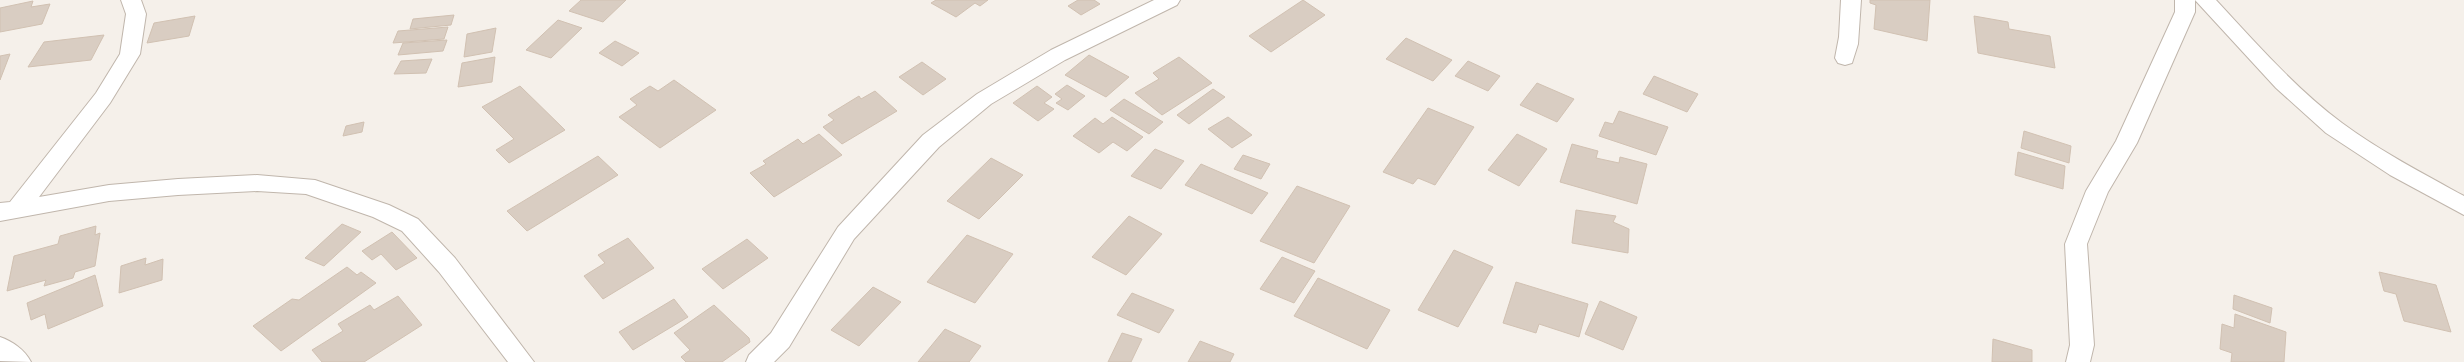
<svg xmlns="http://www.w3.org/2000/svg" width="2464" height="362" viewBox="0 0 2464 362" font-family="'IBM Plex Sans',sans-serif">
  <rect width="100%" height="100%" fill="#f5f0ea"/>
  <path fill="#d9cdc2" stroke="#d1c1b2" d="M581 0H626L603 22 569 11Z
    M936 0H988L980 6 975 3 956 17 931 3Z
    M1078 0H1094L1100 4 1081 15 1068 6Z
    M1303 0 1325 15 1271 52 1249 36Z
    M1870 0H1930L1927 41 1874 29 1876 5 1870 3Z
    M33 1 31 7 50 4 42 24 0 32V8Z
    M454 15 451 25 410 29 413 19Z
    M195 16 189 36 147 43 154 23Z
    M1974 16 2008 22 2009 29 2050 36 2055 68 1978 53Z
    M558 20 582 28 551 58 526 50Z
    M448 27 444 39 393 43 398 31Z
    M496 28 492 52 464 57 467 34Z
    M104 35 91 60 28 67 44 42Z
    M1406 38 1452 60 1433 81 1386 59Z
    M447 40 443 51 398 55 403 43Z
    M615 41 639 53 622 66 599 53Z
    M10 54 0 80V56Z
    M1089 55 1129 77 1106 97 1065 75Z
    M495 57 492 82 458 87 462 63Z
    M1179 57 1212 83 1162 115 1135 93 1159 79 1153 73Z
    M432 59 426 73 394 74 401 61Z
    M1468 61 1500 76 1488 91 1455 76Z
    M922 62 946 79 923 95 899 77Z
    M1654 76 1698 94 1687 112 1643 94Z
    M674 80 716 110 660 148 619 117 637 105 630 99 650 86 658 91Z
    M1537 83 1574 99 1557 122 1520 105Z
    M1067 85 1085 96 1068 110 1056 103 1062 99 1055 94Z
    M520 86 565 130 509 163 496 150 514 139 482 107Z
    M1037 86 1052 97 1044 103 1054 109 1038 121 1013 103Z
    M1213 89 1225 97 1189 124 1177 115Z
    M875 91 897 111 842 144 823 127 834 120 828 115 859 96 861 99Z
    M1124 99 1163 122 1149 134 1110 110Z
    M1428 108 1474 127 1435 185 1418 178 1413 184 1383 172Z
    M1619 111 1668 127 1656 155 1599 136 1605 122 1613 124Z
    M1112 117 1143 137 1127 151 1113 142 1099 153 1073 136 1095 118 1103 124Z
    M1228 117 1252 135 1232 148 1208 129Z
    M364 122 362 132 343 136 346 126Z
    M2024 131 2071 146 2069 163 2021 148Z
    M819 134 842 155 774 197 750 173 766 164 763 161 798 139 803 144Z
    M1517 134 1547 149 1519 186 1488 170Z
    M1572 144 1598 151 1596 158 1619 163 1620 157 1647 164 1637 204 1560 182Z
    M1155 149 1184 161 1161 189 1131 176Z
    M2018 152 2065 166 2063 189 2015 175Z
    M1243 155 1270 164 1261 179 1234 169Z
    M598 156 618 175 527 231 507 211Z
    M991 158 1023 175 979 219 947 201Z
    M1201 164 1268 193 1252 214 1185 185Z
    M1297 186 1350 206 1314 263 1260 241Z
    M1576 210 1616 216 1613 222 1629 229 1628 253 1572 243Z
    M1129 216 1162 234 1126 275 1092 257Z
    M342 224 361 232 324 266 305 258Z
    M96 226 95 235 100 233 95 266 75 272 73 278 44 286 46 280 7 291 14 256 58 244 60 236Z
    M392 232 417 258 396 270 381 254 372 260 362 251Z
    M967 235 1013 254 975 303 927 282Z
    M628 238 654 268 603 299 584 276 605 263 598 255Z
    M747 239 768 258 723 289 702 269Z
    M1454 250 1493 267 1458 327 1418 310Z
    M1282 257 1315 271 1294 303 1260 289Z
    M146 258 145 265 163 259 162 280 119 293 121 266Z
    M347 267 357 275 361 272 376 283 281 351 253 326 292 299 299 300Z
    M2379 272 2436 285 2451 332 2404 321 2396 294 2384 291Z
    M95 275 103 306 48 329 45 314 31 320 27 303Z
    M1318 278 1390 310 1367 349 1294 316Z
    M1516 282 1588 304 1579 337 1539 324 1536 333 1503 323Z
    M873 287 901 302 859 346 831 330Z
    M1132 293 1174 310 1159 333 1117 315Z
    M2234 295 2272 308 2270 323 2233 309Z
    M398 296 422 325 364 362H322L312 350 343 331 338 324 370 305 374 310Z
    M674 299 688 317 633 350 619 332Z
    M1600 301 1637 317 1623 350 1585 334Z
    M714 305 749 338 750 342 722 362H686L681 357 690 350 674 333Z
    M2235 314 2286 332 2284 362H2231L2232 353 2220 349 2222 324 2234 328Z
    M945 329 981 346 969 362H918Z
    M1122 333 1142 339 1131 362H1108Z
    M1993 339 2032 350V362H1992Z
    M1200 341 1234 354 1230 362H1188Z"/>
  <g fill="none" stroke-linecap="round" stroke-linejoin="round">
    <g stroke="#c0b6ac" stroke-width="2">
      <path id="minor" d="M121 0H141L146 14 140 54 110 103 39 197 109 185 178 179 257 175 315 180 389 205 418 219 455 258 534 362H508L439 272 402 231 373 217 306 194 257 191 178 195 109 201 0 221V203L10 202 96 93 120 54 126 14Z
        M1154 0H1180L1177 5 1065 60 991 104 939 147 854 239 789 347 774 362H746L749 355 771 333 838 227 923 135 977 94 1051 50Z
        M1841 0H1861L1858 44 1852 63 1845 65 1838 63 1835 58 1839 37Z
        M2175 0H2195V12L2137 143 2108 192 2087 244 2094 345 2090 362H2066L2070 345 2065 244 2086 191 2116 141 2175 12Z
        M2195 0H2216C2256 43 2295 88 2342 123 2380 151 2422 173 2464 196V215L2390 175 2326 133 2276 88Z
        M0 337C12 341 25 350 31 362L0 361Z"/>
    </g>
    <use href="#minor" fill="#fff" fill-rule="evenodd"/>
  </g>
</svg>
